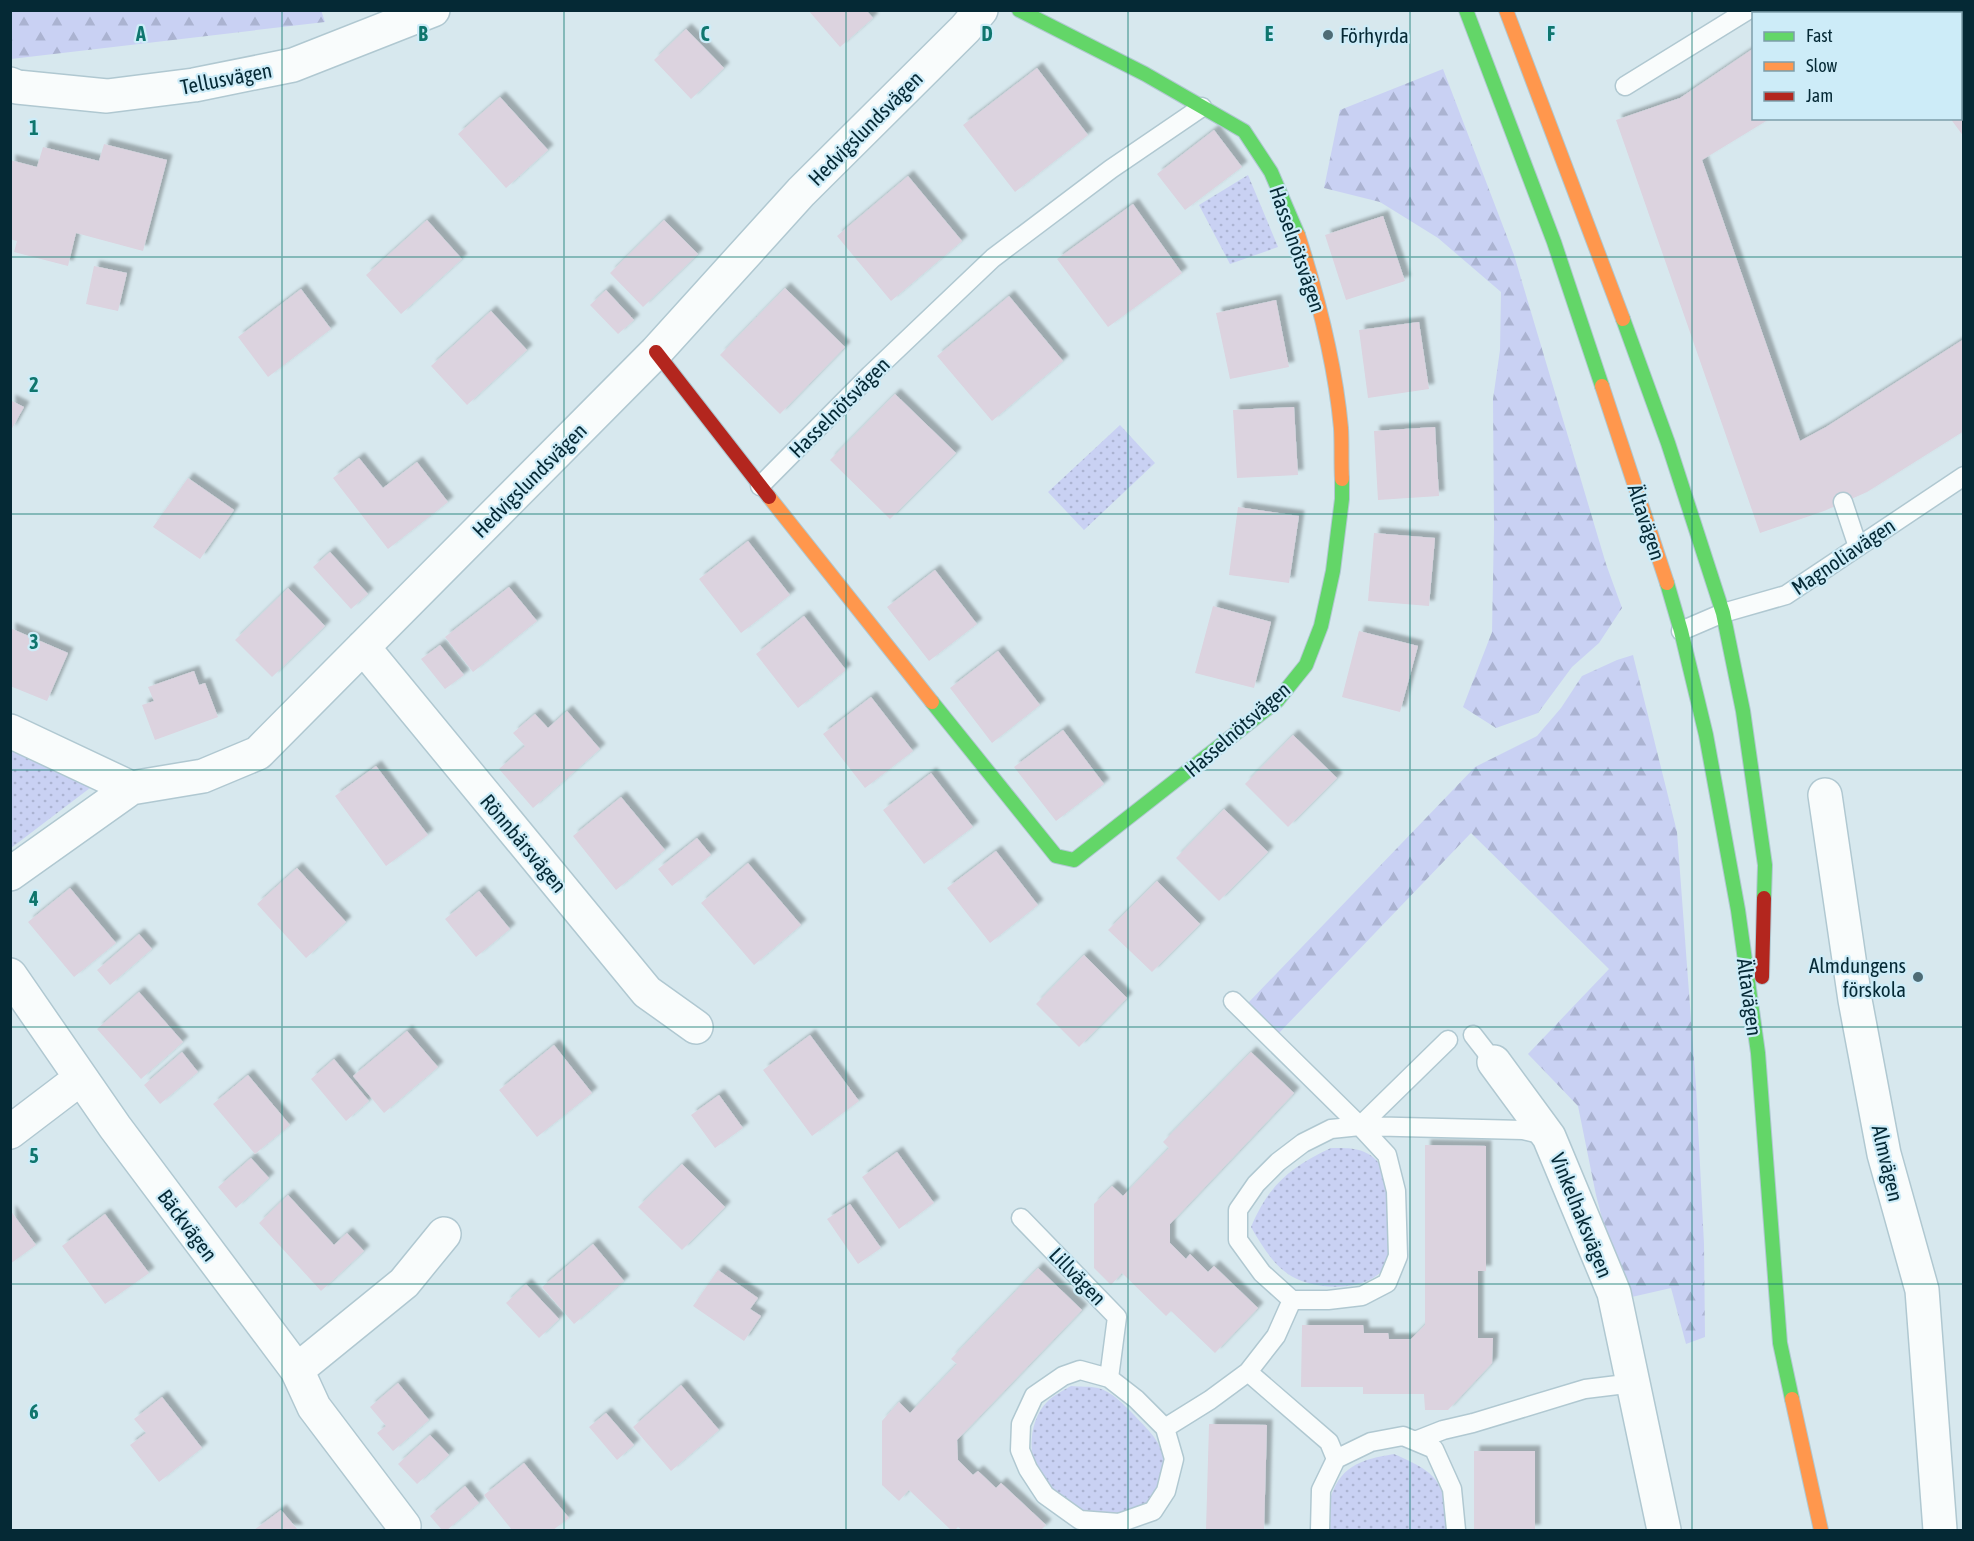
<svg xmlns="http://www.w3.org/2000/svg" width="1974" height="1541" viewBox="0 0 1974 1541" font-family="'Asap Condensed',sans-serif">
  <defs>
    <pattern id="forest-firs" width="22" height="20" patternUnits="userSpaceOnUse" patternTransform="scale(1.5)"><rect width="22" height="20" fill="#c9d1f3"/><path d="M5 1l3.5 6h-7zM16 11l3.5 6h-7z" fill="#abb3d1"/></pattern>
    <pattern id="park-dots" width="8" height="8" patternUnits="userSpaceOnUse" patternTransform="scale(1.5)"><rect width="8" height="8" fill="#c9d1f3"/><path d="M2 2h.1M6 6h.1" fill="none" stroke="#abb3d1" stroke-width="1.8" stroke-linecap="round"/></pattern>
    <filter id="shadow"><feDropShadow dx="5.5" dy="-5.5" stdDeviation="1.5" flood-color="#0004"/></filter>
  </defs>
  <rect width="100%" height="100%" fill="#d7e8ee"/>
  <path fill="url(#forest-firs)" d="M321 10 325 22 11 59V11Z
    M1443 69 1514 255 1606 564 1622 608 1599 643 1572 667 1538 713 1496 728 1463 707 1492 632 1494 527 1493 399 1500 350 1501 292 1438 238 1380 202 1324 188 1340 110Z
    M1633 655 1677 832 1696 1086 1704 1244 1705 1337 1686 1344 1671 1288 1623 1299 1596 1195 1578 1106 1528 1054 1609 969 1471 833 1278 1034 1248 1003 1475 767 1537 736 1561 708 1582 676 1617 660Z"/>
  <path fill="url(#park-dots)" d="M1248 175 1278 247 1230 264 1199 205Z
    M1120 425 1155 463 1084 530 1048 492Z
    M11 747 90 788 11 848Z
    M1331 1148C1348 1148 1365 1147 1378 1162 1390 1176 1395 1256 1383 1270 1363 1293 1310 1290 1288 1274 1271 1262 1261 1244 1251 1227 1269 1185 1290 1167 1331 1148Z
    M1071 1386C1079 1387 1090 1386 1098 1388 1114 1393 1122 1403 1134 1415 1157 1439 1170 1450 1161 1486 1153 1514 1123 1514 1100 1513 1090 1512 1077 1511 1069 1506 1062 1501 1039 1481 1037 1474 1028 1452 1029 1419 1048 1401 1054 1395 1063 1391 1071 1386Z
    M1394 1454C1440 1474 1443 1481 1450 1530H1326C1324 1521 1327 1513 1329 1503 1339 1466 1359 1460 1394 1454Z"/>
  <path fill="#dcd3df" filter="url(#shadow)" d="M808 10H866L873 18 840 47Z
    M1811 10H1952L1954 14H1806Z
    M1960 23 1964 27V137L1950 118H1960Z
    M686 29 724 68 691 99 654 60Z
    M1754 48V118H1771L1702 160 1800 441 1826 427 1964 339V431L1867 492 1824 511 1760 533 1616 120 1680 98Z
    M1037 68 1088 135 1015 192 963 125Z
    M500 97 548 150 506 188 458 134Z
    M1214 130 1242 167 1185 210 1157 174Z
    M104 144 167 160 143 251 76 233 68 266 14 252 17 241 10 239V160L37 167 43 147 99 161Z
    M908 176 962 241 891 301 837 236Z
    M1133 204 1182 273 1108 327 1057 259Z
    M1383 216 1405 281 1346 300 1325 235Z
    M427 220 462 259 401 314 366 275Z
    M664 220 698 254 643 307 610 273Z
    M94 266 127 273 118 311 86 304Z
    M785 288 845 347 780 414 720 355Z
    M301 289 331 329 268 377 238 337Z
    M606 290 634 320 618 334 590 305Z
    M1009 296 1063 361 992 421 937 356Z
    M1276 300 1289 367 1230 379 1216 313Z
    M491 311 527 350 467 405 431 366Z
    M1419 322 1429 389 1368 398 1359 330Z
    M895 394 956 453 890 519 830 460Z
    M10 400 24 407 10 432Z
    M1294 407 1298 475 1237 478 1233 410Z
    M1435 427 1439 496 1378 500 1374 431Z
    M359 458 383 488 417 462 448 502 388 549 333 478Z
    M188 478 234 510 200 559 153 527Z
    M1238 507 1299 516 1289 583 1229 575Z
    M1374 533 1435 538 1429 606 1368 601Z
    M748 541 790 595 741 633 699 579Z
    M330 552 368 594 351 609 313 567Z
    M935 570 977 624 929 661 887 607Z
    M509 587 537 621 473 672 445 637Z
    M288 588 325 626 272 677 235 640Z
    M1213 606 1271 622 1254 688 1195 673Z
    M804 616 846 670 798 708 756 654Z
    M10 628 68 653 47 701 10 686Z
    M1359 631 1418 646 1400 712 1342 697Z
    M440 645 464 675 445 689 421 659Z
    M998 651 1040 705 992 743 950 688Z
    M194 671 199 685 205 683 218 717 155 740 142 705 154 701 148 687Z
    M871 697 913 751 865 788 823 734Z
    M567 711 600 749 533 808 499 769 525 746 513 733 535 714 548 728Z
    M1063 730 1104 784 1056 821 1014 767Z
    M1293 735 1337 778 1288 827 1245 784Z
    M376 766 428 835 386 866 335 796Z
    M931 773 973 827 924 864 883 810Z
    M621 797 665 850 616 890 573 836Z
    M1224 809 1268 852 1219 901 1176 858Z
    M697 838 711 855 672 886 658 869Z
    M996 851 1038 905 990 943 947 888Z
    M748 863 801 925 754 965 701 903Z
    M297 868 346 922 306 958 257 904Z
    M1157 881 1200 924 1152 972 1108 930Z
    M70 888 116 943 74 977 28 922Z
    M479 891 510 929 476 957 445 919Z
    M139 934 152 949 110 985 97 970Z
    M1084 955 1127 998 1079 1047 1036 1004Z
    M139 992 183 1042 141 1079 97 1029Z
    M407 1031 438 1067 384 1113 353 1076Z
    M810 1035 859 1101 812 1136 763 1070Z
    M554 1045 592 1093 537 1137 499 1090Z
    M182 1052 198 1072 160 1104 144 1085Z
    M1251 1052 1294 1093 1170 1224V1243L1186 1259 1190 1254 1208 1272 1214 1266 1258 1308 1215 1353 1171 1311 1166 1316 1122 1273 1111 1285 1094 1268V1204L1112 1186 1123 1196 1169 1148 1163 1142Z
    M334 1059 369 1101 346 1121 311 1079Z
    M248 1075 290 1125 255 1154 213 1104Z
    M719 1095 743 1128 715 1148 691 1115Z
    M1425 1145 1486 1146V1271H1478V1338H1493L1492 1363 1448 1410H1425L1424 1394H1363V1387H1301L1302 1325H1363L1364 1333H1388L1389 1339H1411L1425 1325Z
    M897 1152 934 1203 899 1229 862 1177Z
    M251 1158 269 1178 236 1208 218 1187Z
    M682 1164 725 1207 682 1250 638 1207Z
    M288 1195 334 1245 347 1233 364 1251 321 1291 259 1223Z
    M850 1204 881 1248 858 1264 827 1219Z
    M10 1210 36 1245 10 1264Z
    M105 1214 149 1273 105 1304 62 1246Z
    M593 1244 624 1281 574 1324 542 1287Z
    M1038 1268 1082 1310 957 1440 958 1460 973 1475 978 1471 996 1488 1001 1483 1046 1525 1041 1530H962L958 1527 955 1530H951L909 1490 899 1501 882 1485V1421L899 1402 910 1413 957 1364 951 1359Z
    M718 1270 758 1298 750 1309 761 1316 744 1341 693 1306Z
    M526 1284 559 1319 539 1338 506 1303Z
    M398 1383 429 1420 393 1451 377 1433 386 1426 370 1407Z
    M681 1385 719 1430 671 1471 633 1427Z
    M162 1397 202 1448 159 1482 130 1445 146 1433 134 1419Z
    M606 1413 634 1445 617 1460 589 1427Z
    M1209 1424 1267 1425 1264 1530H1206Z
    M430 1435 449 1455 417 1484 398 1464Z
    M1474 1451H1535V1530H1474Z
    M524 1463 569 1518 553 1530H512L484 1495Z
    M465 1486 479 1503 447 1530H442L430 1516Z
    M281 1510 298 1530H254Z"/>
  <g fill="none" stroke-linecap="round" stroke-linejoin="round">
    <g stroke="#b0c8d1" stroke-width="21">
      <path id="lane" d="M1625 86 1748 10
        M760 486 870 375 993 258 1111 169 1202 107
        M1843 502 1858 547
        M1681 631 1723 613 1786 595 1964 476
        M1233 1001 1360 1126 1448 1040
        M1473 1035 1494 1062
        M1360 1126 1387 1155 1396 1191 1398 1256 1387 1283 1362 1296 1328 1300H1292L1262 1273 1238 1240V1210L1256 1184 1278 1162 1303 1143 1331 1129 1360 1126 1523 1130 1548 1136
        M1021 1218 1117 1317 1109 1378
        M1080 1370 1109 1378 1136 1399 1165 1428 1174 1459 1166 1491 1153 1511 1119 1523 1080 1520 1045 1495 1028 1469 1020 1450 1021 1424 1034 1396 1063 1376Z
        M1248 1372 1329 1442 1336 1459
        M1165 1428 1210 1400 1248 1372 1276 1336 1292 1300
        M1415 1441 1443 1430 1473 1423 1585 1389 1634 1383
        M1320 1530 1321 1490 1336 1459 1371 1442 1403 1436 1434 1449 1452 1489 1456 1530"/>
    </g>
    <g stroke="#b0c8d1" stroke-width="36">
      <path id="street" d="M10 84 17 87 107 96 194 85 293 65 433 10
        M363 647 647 992 696 1027
        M10 731 131 788 203 776 258 753 656 352 801 192 965 29 981 10
        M1825 795 1855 1000 1884 1154 1922 1290 1940 1530
        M10 874 131 788
        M10 975 115 1127 297 1370 314 1407 404 1526
        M1494 1062 1549 1137 1614 1293 1664 1530
        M10 1132 81 1078
        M297 1370 404 1283 444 1234"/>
    </g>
    <g stroke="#b0c8d1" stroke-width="16">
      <path id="fast" d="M1019 10 1145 74 1244 131 1271 172 1298 235
        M1466 10 1554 242 1602 386
        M1623 319 1668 443 1723 613 1743 711 1765 865 1764 898
        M1667 583 1681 631 1706 735 1738 910 1758 1053 1780 1343 1792 1399
        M932 702 1056 856 1074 860 1277 701 1306 665 1321 626 1333 571 1342 499V479"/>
    </g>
    <g stroke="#b0c8d1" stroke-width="16">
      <path id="slow" d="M1506 10 1623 319
        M1298 235C1318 297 1335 362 1341 428 1342 445 1341 462 1342 479
        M1602 386 1667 583
        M769 497 932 702
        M1792 1399 1821 1530"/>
    </g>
    <g stroke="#b0c8d1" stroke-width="16">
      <path id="jam" d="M656 352 769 497
        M1762 977 1764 898"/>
    </g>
    <use href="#lane" stroke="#f9fcfc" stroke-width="18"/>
    <use href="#street" stroke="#f9fcfc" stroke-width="33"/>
    <use href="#fast" stroke="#63d668" stroke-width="14"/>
    <use href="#slow" stroke="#ff974d" stroke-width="14"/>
    <use href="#jam" stroke="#b3261e" stroke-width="14"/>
  </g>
  <path fill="none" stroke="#0f766e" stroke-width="1.5" stroke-opacity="0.55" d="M282 10V1530M564 10V1530M846 10V1530M1128 10V1530M1410 10V1530M1692 10V1530M10 257H1964M10 514H1964M10 770H1964M10 1027H1964M10 1284H1964"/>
  <g fill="#4e6c76" stroke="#cdecf8" stroke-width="2">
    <circle cx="1328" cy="35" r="6"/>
    <circle cx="1918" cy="977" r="6"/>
  </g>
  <g text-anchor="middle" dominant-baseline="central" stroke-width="4.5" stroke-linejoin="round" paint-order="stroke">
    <g font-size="21" fill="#052935" stroke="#cdecf8" text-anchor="start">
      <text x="1340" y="35">Förhyrda</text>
      <text x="1906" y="965" text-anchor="end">Almdungens<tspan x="1906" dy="24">förskola</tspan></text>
    </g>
    <g font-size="21" fill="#052935" stroke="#cdecf8">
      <text transform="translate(226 78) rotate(-11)">Tellusvägen</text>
      <text transform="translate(865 128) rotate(-45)">Hedvigslundsvägen</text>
      <text transform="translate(1298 249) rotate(71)">Hasselnötsvägen</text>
      <text transform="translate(839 407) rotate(-45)">Hasselnötsvägen</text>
      <text transform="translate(529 480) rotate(-45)">Hedvigslundsvägen</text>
      <text transform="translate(1647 522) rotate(72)">Ältavägen</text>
      <text transform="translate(1843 556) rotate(-34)">Magnoliavägen</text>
      <text transform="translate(1237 729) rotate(-41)">Hasselnötsvägen</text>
      <text transform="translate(524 843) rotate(50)">Rönnbärsvägen</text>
      <text transform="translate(1750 997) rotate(82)">Ältavägen</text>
      <text transform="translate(1888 1163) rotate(77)">Almvägen</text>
      <text transform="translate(1582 1215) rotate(68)">Vinkelhaksvägen</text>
      <text transform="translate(188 1225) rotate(53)">Bäckvägen</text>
      <text transform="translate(1078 1276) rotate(46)">Lillvägen</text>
    </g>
  </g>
  <g font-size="20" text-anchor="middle" font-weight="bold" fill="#0f766e" stroke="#cdecf8" stroke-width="4.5" stroke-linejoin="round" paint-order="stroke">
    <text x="141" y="41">A</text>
    <text x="423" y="41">B</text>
    <text x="705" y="41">C</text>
    <text x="987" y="41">D</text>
    <text x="1269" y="41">E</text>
    <text x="1551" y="41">F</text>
    <text x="34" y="135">1</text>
    <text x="34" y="392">2</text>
    <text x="34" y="649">3</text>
    <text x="34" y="906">4</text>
    <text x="34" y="1163">5</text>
    <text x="34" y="1419">6</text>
  </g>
  <rect width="1974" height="1541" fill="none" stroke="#052935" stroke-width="24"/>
  <rect x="1752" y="12" width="210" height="108" fill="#cdecf8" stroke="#7d9eaa" stroke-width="1.5"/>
  <rect x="1764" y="32" width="30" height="9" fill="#63d668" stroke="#7d9eaa" stroke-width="1.5"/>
  <text x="1806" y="42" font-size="18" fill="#052935">Fast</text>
  <rect x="1764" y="62" width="30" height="9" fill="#ff974d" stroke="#7d9eaa" stroke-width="1.5"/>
  <text x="1806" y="72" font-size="18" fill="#052935">Slow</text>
  <rect x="1764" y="92" width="30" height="9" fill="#b3261e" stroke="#7d9eaa" stroke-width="1.5"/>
  <text x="1806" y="102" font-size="18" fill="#052935">Jam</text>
</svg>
